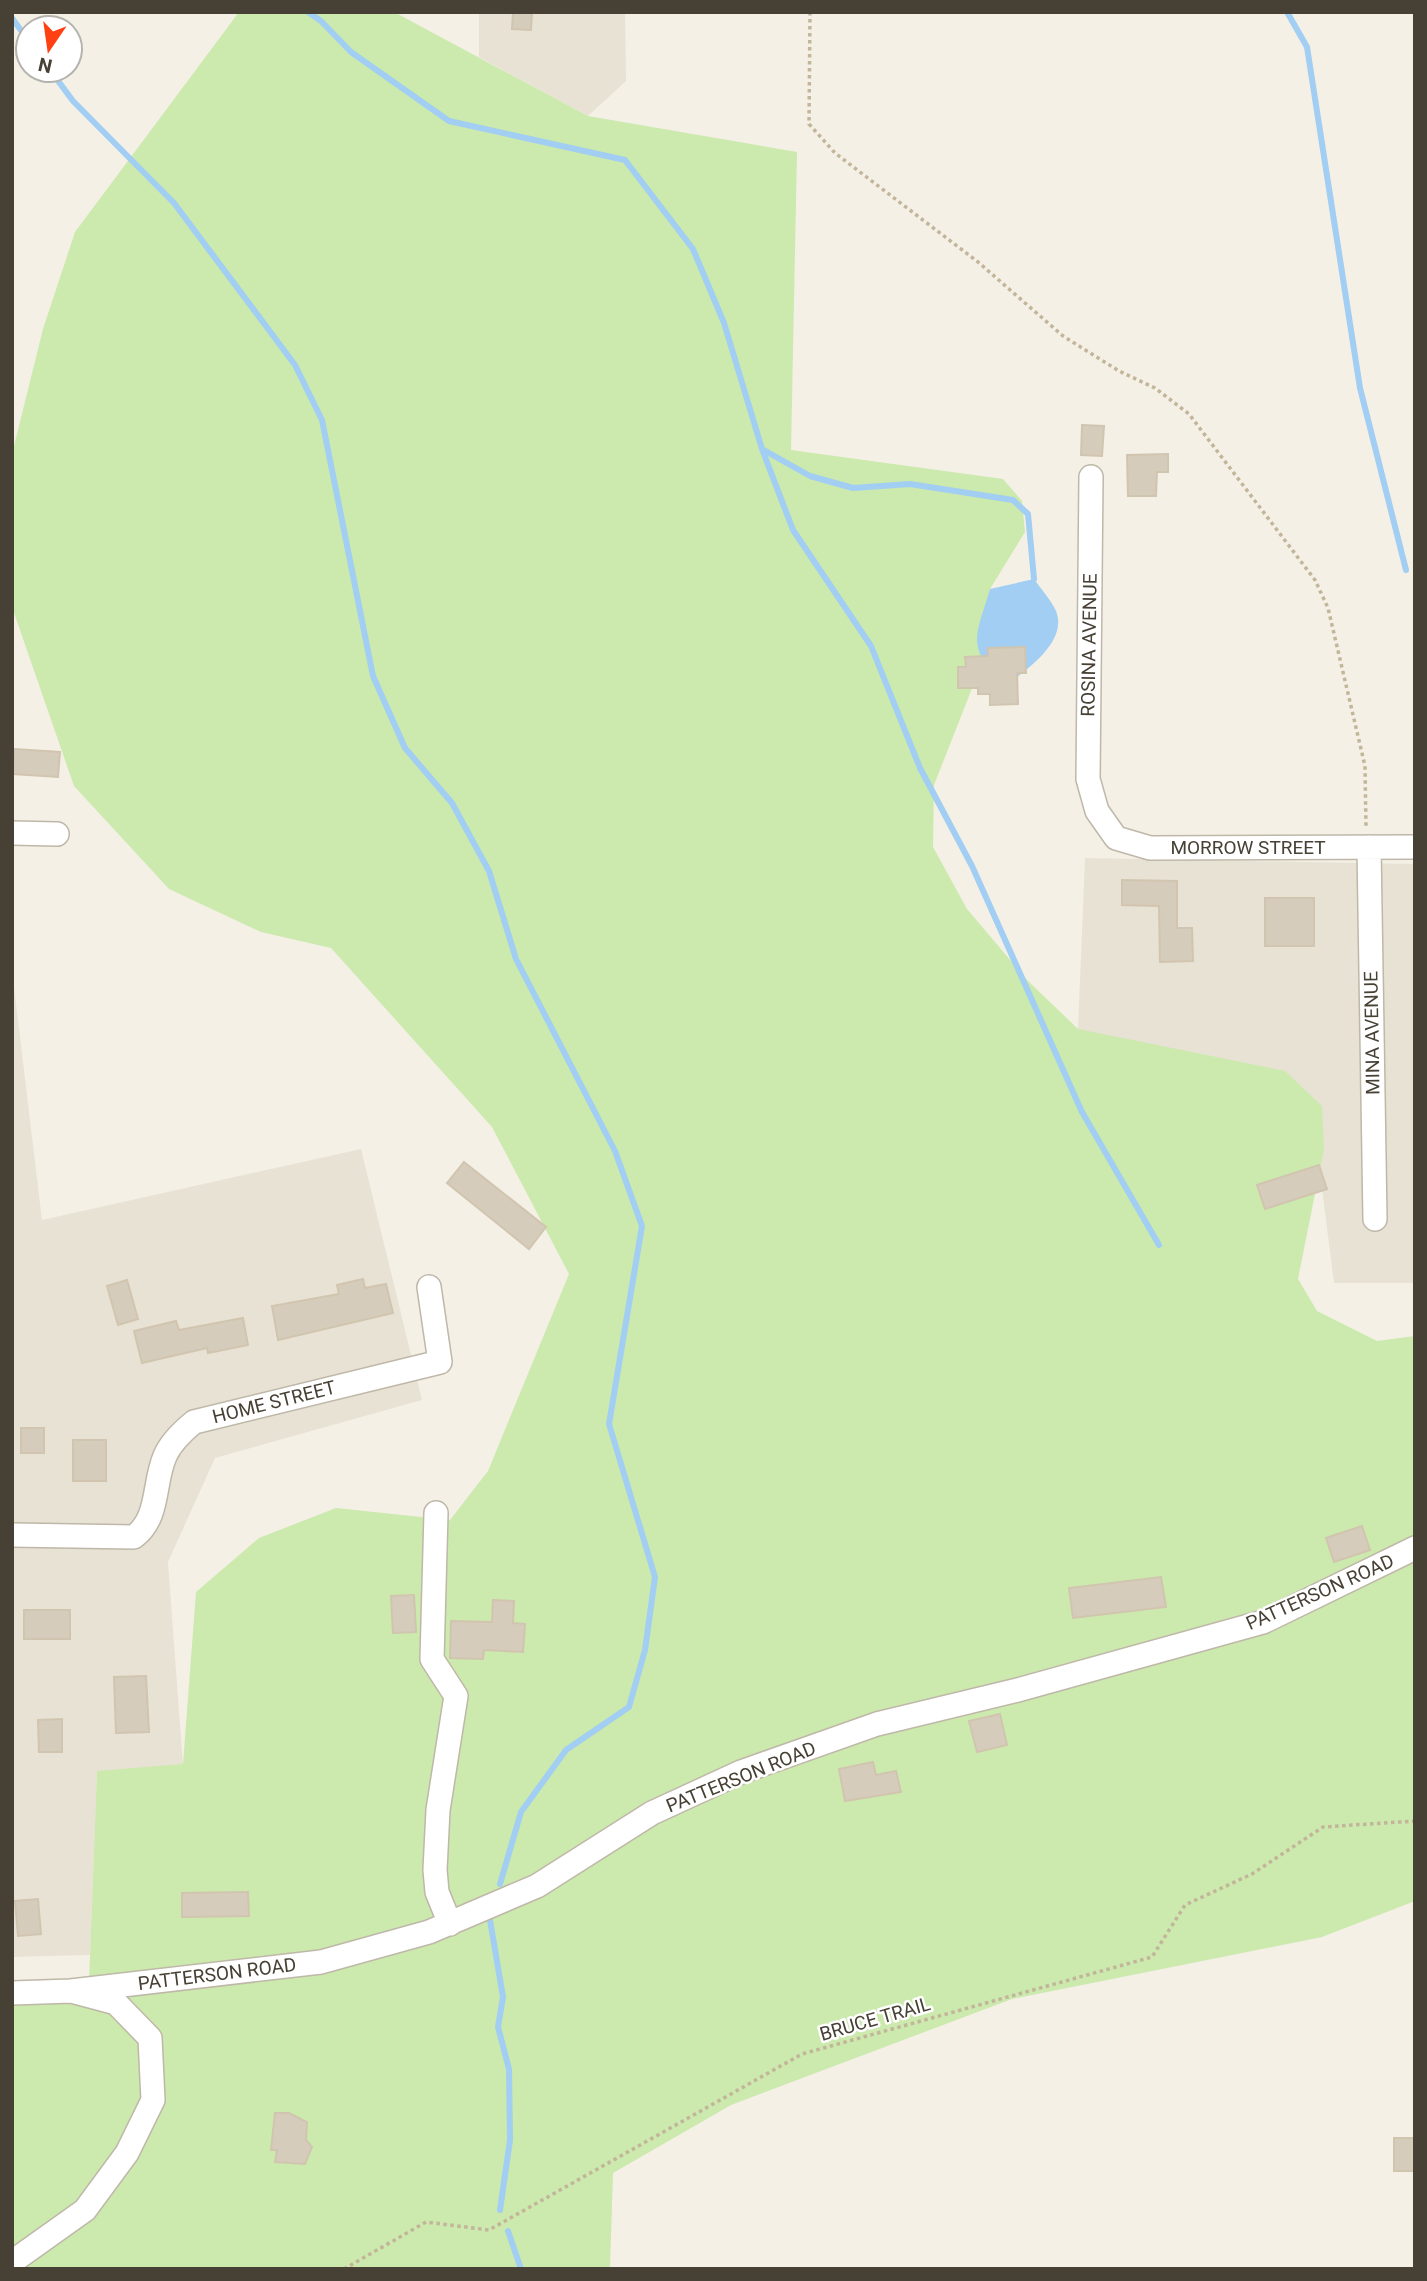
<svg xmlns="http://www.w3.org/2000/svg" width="1427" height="2281" viewBox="0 0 1427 2281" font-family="Roboto,sans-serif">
  <rect width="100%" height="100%" fill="#f4f0e6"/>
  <path fill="#e8e2d4" d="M479 12H625L626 81 588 116 479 57Z
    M1085 858 1415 864V1283H1334L1319 1165 1078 1029Z
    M12 970 42 1220 361 1149 422 1400 215 1458 168 1562 183 1765 97 1772 90 1955 12 1957Z"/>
  <path fill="#cce9ae" d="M239 12H394L588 116 797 152 791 450 1003 479 1022 501 1025 532 990 589 982 663 934 785 933 847 967 909 1028 981 1078 1029 1285 1071 1322 1106 1324 1149 1298 1279 1317 1311 1377 1341 1415 1336V1901L1322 1937 1012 1999 731 2105 613 2173 610 2269H12V1992L89 1982 97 1771 183 1764 196 1592 259 1538 336 1508 450 1520 488 1471 569 1274 492 1127 331 948 261 932 169 889 74 786 12 607V454L43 329 75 232Z"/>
  <path fill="#a1cef2" d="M1034 579C1041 589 1051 600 1056 611 1068 642 1027 669 1007 685 965 648 975 639 990 589Z"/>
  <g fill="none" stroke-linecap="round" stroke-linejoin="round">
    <path stroke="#a1cef2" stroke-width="6" d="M308 12 321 21 351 52 449 121 625 160 693 249 724 323 762 449 793 530 871 646 920 768 972 866 1082 1112 1159 1245
      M1287 12 1307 47 1360 388 1406 570
      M12 18 28 40
      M50 70 73 101 174 203 295 365 322 420 373 676 405 748 452 803 489 871 516 959 615 1151 642 1226 609 1424 655 1577 645 1650 629 1707 566 1750 521 1812 500 1884
      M762 449 810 476 853 488 910 484 1013 500 1028 514 1034 579
      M490 1920 503 1997 498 2027 509 2069 510 2140 500 2210
      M508 2231 521 2269"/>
  </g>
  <path fill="#d6ccbc" stroke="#d1c5af" stroke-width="2" d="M513 12H532L531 30 512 29Z
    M1082 425 1104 426 1102 456 1081 455Z
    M1168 454V472H1157L1156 496H1128L1127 455Z
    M1025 647 1026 673H1017L1018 704 990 705V694H978V688H958V667H966L965 657 988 656V648Z
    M14 749 60 752 58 777 13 774Z
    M1122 880 1177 881V928H1192L1193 961 1160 962 1159 906 1122 905Z
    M1265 898H1314V946H1265Z
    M464 1162 546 1227 529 1249 447 1183Z
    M1319 1165 1327 1189 1265 1209 1257 1185Z
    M363 1279 365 1288 386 1284 393 1313 278 1340 272 1306 339 1294 337 1285Z
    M127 1280 138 1319 118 1325 107 1286Z
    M243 1318 248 1345 208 1353 207 1348 142 1363 134 1331 176 1321 179 1330Z
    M21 1428H44V1453H21Z
    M73 1440H106V1481H73Z
    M1362 1526 1370 1550 1334 1562 1326 1538Z
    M1161 1577 1166 1607 1073 1618 1069 1588Z
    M414 1595 416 1632 393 1633 391 1596Z
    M493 1600 514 1601 513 1623 525 1624 523 1652 484 1650 483 1659 450 1658 451 1621 492 1622Z
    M24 1610H70V1639H24Z
    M146 1676 149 1732 116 1733 114 1677Z
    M1000 1714 1007 1745 977 1752 969 1721Z
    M62 1719V1752H39L38 1720Z
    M873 1762 876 1775 896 1771 901 1792 845 1801 839 1769Z
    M248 1892 249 1916 182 1917V1893Z
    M38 1899 41 1934 18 1936 15 1901Z
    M275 2113H289L307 2122 306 2140 312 2147 305 2164 275 2162 277 2150H271Z
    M1394 2138H1415V2171H1394Z"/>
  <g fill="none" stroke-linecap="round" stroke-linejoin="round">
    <g stroke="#bfb8a9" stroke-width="26">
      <path id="minor" d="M1091 477 1088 779 1097 811 1116 838 1150 848 1415 847
        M12 833 57 834
        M1369 847 1375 1219
        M436 1513 432 1659 456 1696 438 1810 435 1870 437 1892 450 1924
        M12 1535 134 1537C160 1517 153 1483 165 1456 171 1442 183 1431 194 1422L440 1362 429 1287
        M71 1991 321 1962 429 1932 537 1886 652 1813 741 1772 877 1724 1018 1690 1263 1622 1415 1548
        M12 1993 71 1991 116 2003 150 2038 153 2100 127 2153 85 2210 12 2262"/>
    </g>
    <path stroke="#c2b59a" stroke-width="3.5" stroke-dasharray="3.5 3.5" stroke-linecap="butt" d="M810 12 809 124 835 153 978 262 1063 336 1119 371 1155 388 1189 414 1315 580 1328 608 1365 766 1366 827
      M344 2269 426 2222 489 2230 802 2054 1152 1957 1185 1905 1252 1874 1323 1827 1415 1821"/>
    <use href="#minor" stroke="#fff" stroke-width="23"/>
  </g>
  <g text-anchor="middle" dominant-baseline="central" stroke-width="5" stroke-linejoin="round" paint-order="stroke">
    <g font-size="19" fill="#474135" stroke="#fff">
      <text transform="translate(1089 645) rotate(-89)">ROSINA AVENUE</text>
      <text x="1248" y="847">MORROW STREET</text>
      <text transform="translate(1372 1033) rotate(-91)">MINA AVENUE</text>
      <text transform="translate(274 1402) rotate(-14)">HOME STREET</text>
      <text transform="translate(1320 1592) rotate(-24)">PATTERSON ROAD</text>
      <text transform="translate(741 1777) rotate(-22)">PATTERSON ROAD</text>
      <text transform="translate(217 1974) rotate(-7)">PATTERSON ROAD</text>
      <text transform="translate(875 2019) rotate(-16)">BRUCE TRAIL</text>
    </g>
  </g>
  <rect width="1427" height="2281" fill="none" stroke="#474135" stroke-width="28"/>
  <g transform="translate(49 49) rotate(193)"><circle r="33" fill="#ffffff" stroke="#b5b3ae" stroke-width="2"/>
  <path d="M0-5L12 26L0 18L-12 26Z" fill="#ff4012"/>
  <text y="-10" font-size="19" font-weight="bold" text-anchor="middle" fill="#474135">N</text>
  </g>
</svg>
